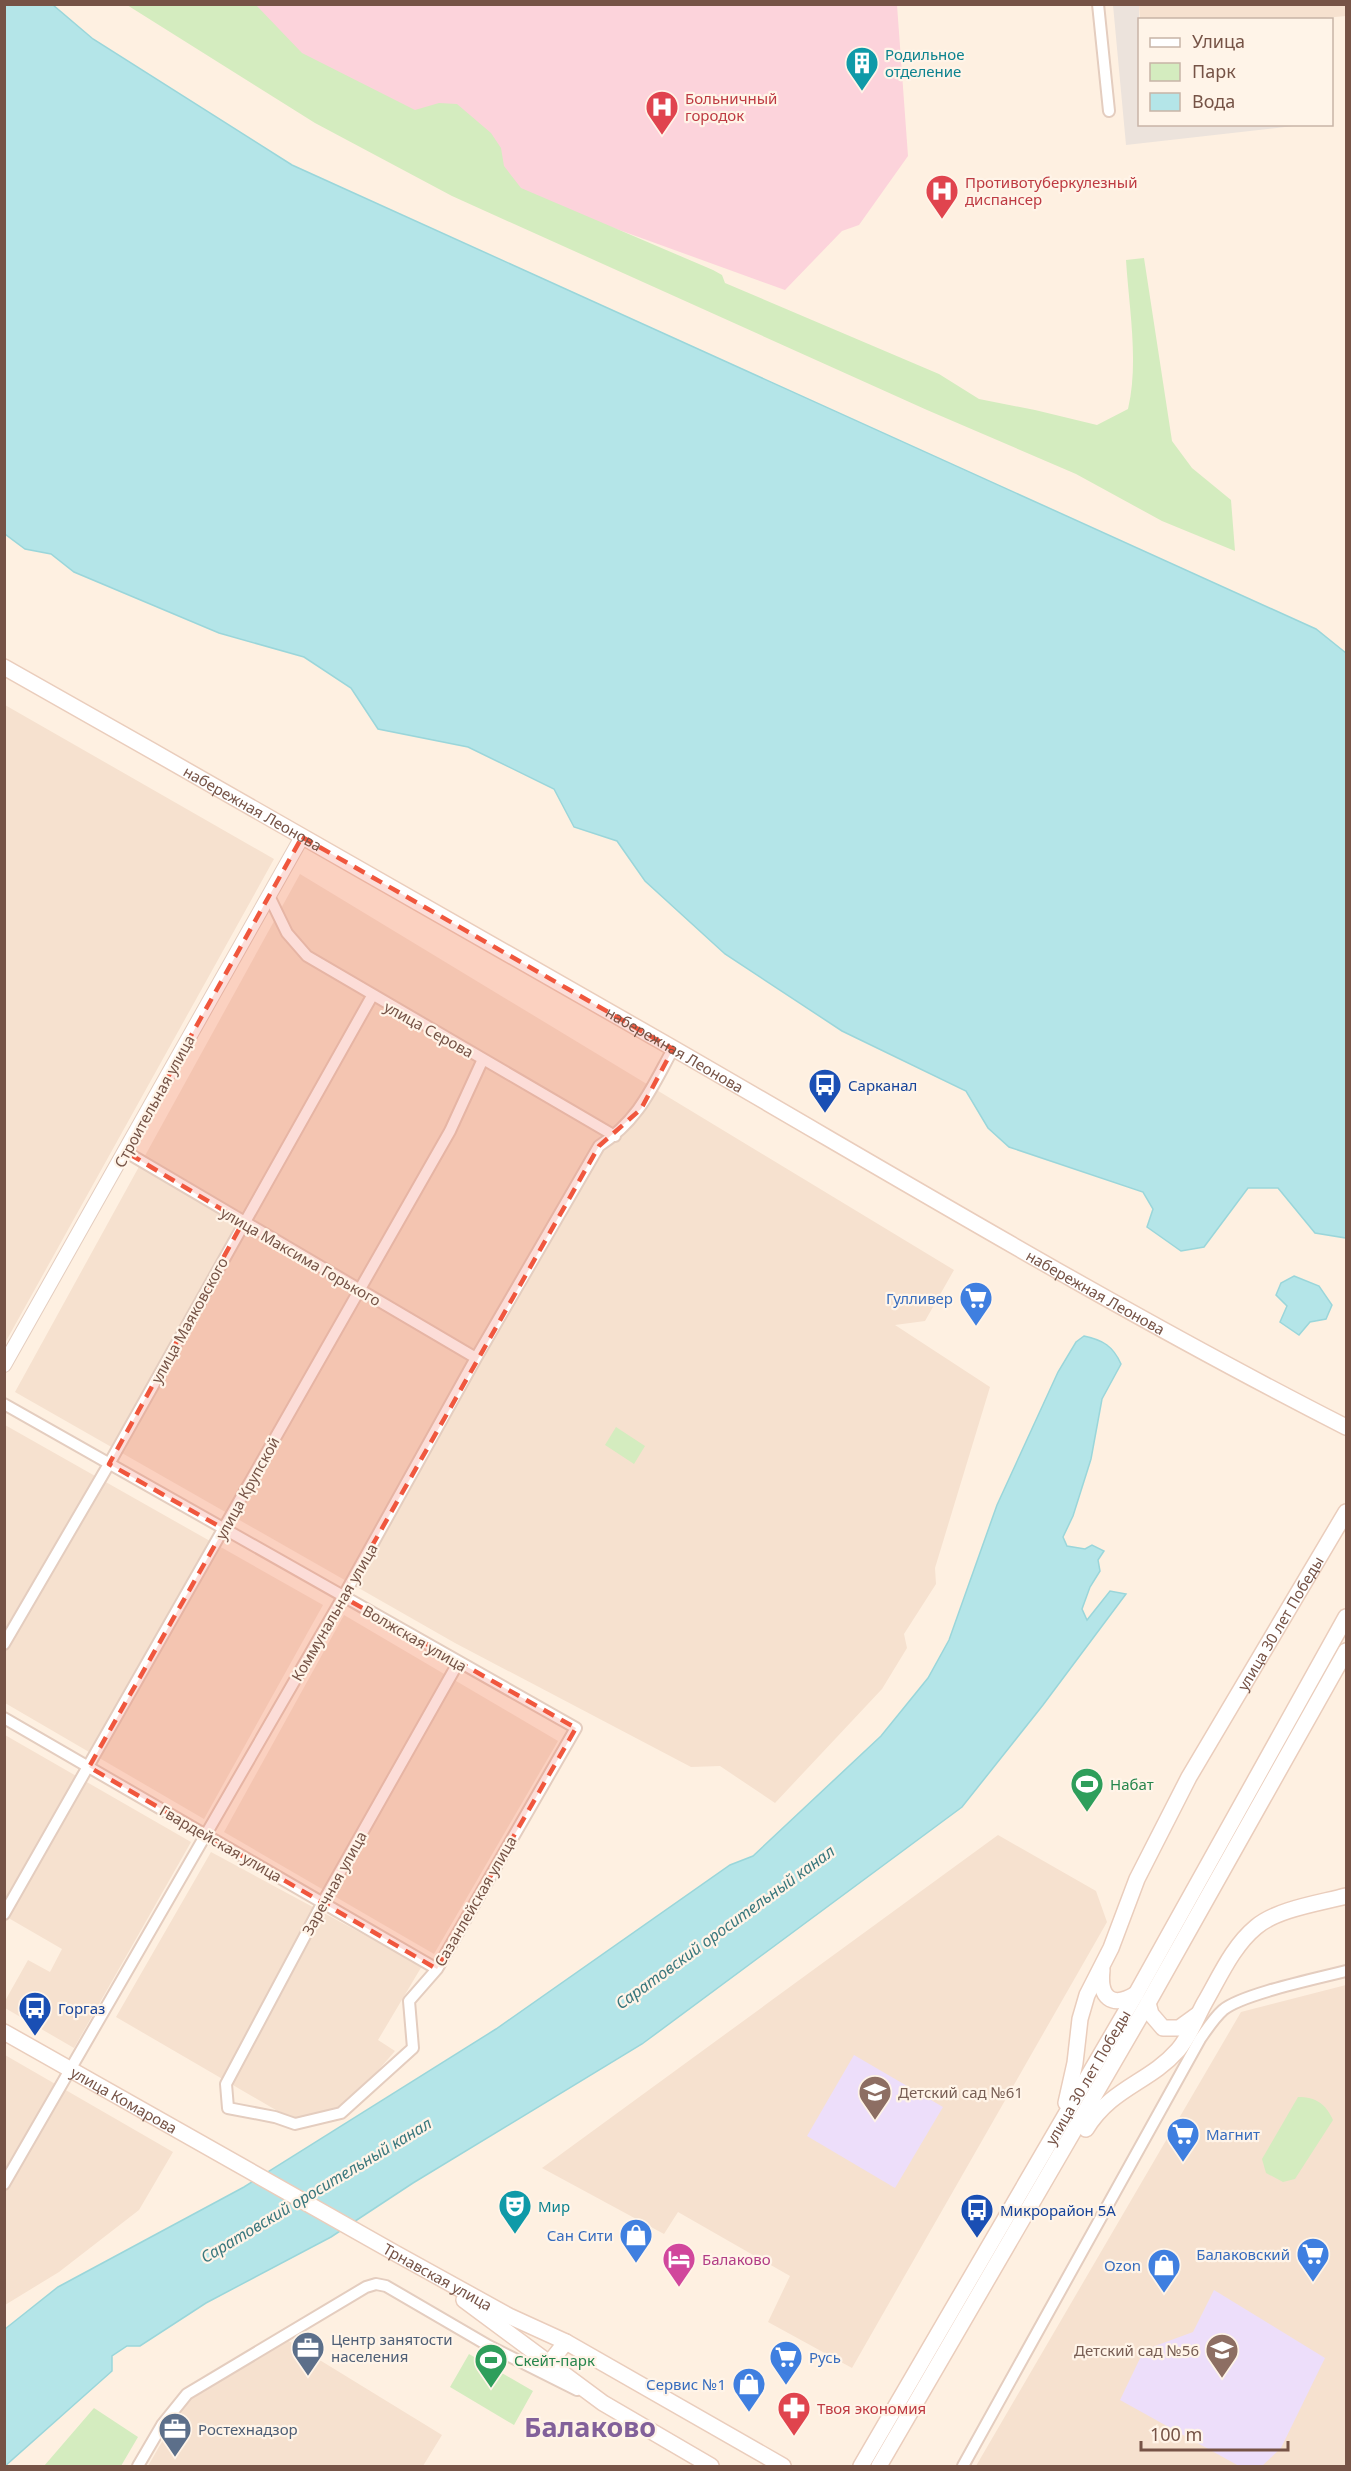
<svg xmlns="http://www.w3.org/2000/svg" width="1351" height="2471" viewBox="0 0 1351 2471" font-family="'Noto Sans',sans-serif">
  <rect width="100%" height="100%" fill="#fef0e1"/>
  <path fill="#f6e1cf" d="M1139 5H1346V16L1302 20 1140 19Z
    M5 705 274 859 5 1343Z
    M300 874 954 1270 925 1321 895 1325 990 1387 935 1568 936 1584 904 1634 907 1648 882 1689 775 1803 720 1766 691 1767 455 1643 15 1392Z
    M5 1425 323 1605 204 1819 5 1703Z
    M344 1615 558 1741 434 1954 224 1832Z
    M5 1735 191 1842 74 2048 5 2008V2001L28 1960 50 1972 62 1949 5 1916Z
    M998 1835 1096 1891 1107 1922 852 2368 768 2322 790 2276 678 2212 664 2234 542 2168Z
    M211 1852 422 1966 378 2040 395 2051 355 2097 336 2111 293 2120 116 2017Z
    M1346 1985V2466H976L1241 2012Z
    M5 2055 173 2152 139 2210 59 2272 5 2305Z
    M287 2340 442 2435 423 2466H148L186 2400Z"/>
  <path fill="#ece3dc" d="M1113 5H1139L1140 124 1302 125 1126 145Z"/>
  <path fill="#eddefa" d="M854 2055 943 2107 895 2188 807 2136Z
    M1214 2290 1325 2358 1281 2448 1262 2466H1239L1120 2400 1144 2350 1193 2332Z"/>
  <path fill="#fcd3db" d="M201 5H897L908 156 859 225 842 231 785 290 503 188Z"/>
  <path fill="#d4ecbf" d="M127 5H256L302 53 415 110 439 103 457 104 491 133 501 148 504 166 521 188 713 270 722 275 725 283 939 374 979 399 1035 410 1097 425 1128 409C1139 362 1129 308 1126 260L1144 258 1172 441 1192 468 1231 500 1235 551 1162 521 1076 474 927 410 452 196 315 123Z
    M616 1427 645 1446 634 1464 605 1445Z
    M1298 2097C1316 2097 1326 2104 1333 2120L1295 2179 1283 2182 1266 2173 1262 2159Z
    M469 2354 533 2391 514 2425 450 2387Z
    M94 2408 138 2437 121 2466H44Z"/>
  <path fill="#b4e5e8" stroke="#9ad6da" stroke-width="1.5" d="M5 4 53 5 93 39 292 165 1316 629 1346 653V1238L1315 1233 1278 1188H1248L1204 1247 1181 1251 1147 1227 1153 1209 1143 1192 1009 1147 988 1128 966 1091 842 1031 725 954 645 881 617 841 574 827 554 789 468 747 378 729 351 688 304 657 219 633 74 572 51 554 25 549 5 534Z
    M1294 1276 1319 1286 1332 1305 1326 1319 1310 1322 1299 1335 1280 1322 1287 1306 1276 1295 1281 1283Z
    M1084 1336C1103 1340 1113 1346 1121 1364L1102 1399 1091 1459 1073 1516 1063 1537 1067 1546 1085 1549 1092 1545 1104 1551 1098 1560 1100 1571 1090 1587 1082 1609 1087 1620 1110 1591 1126 1594 1043 1705 962 1807 642 2044 413 2183 331 2237 206 2303 140 2346H127L112 2356V2371L5 2466V2329L58 2287 244 2187 496 2029 730 1865 753 1856 881 1736 928 1678 949 1640 997 1505 1058 1372 1076 1342Z"/>
  <g fill="none" stroke-linecap="round" stroke-linejoin="round">
    <g stroke="#e4cdbf" stroke-width="14">
      <path id="minor" d="M1098 4 1109 111
        M269 896 287 933 307 956 615 1136
        M126 1152 476 1358
        M4 1404 576 1728 437 1969 409 2001 413 2048 341 2113 295 2124 275 2117 228 2108 226 2084 323 1902 458 1663
        M4 1644 109 1464 372 996
        M4 1718 437 1969
        M4 1914 450 1131 483 1059
        M4 2184 343 1597 476 1358 599 1146C639 1120 651 1089 673 1049
        M138 2466 162 2425 187 2394 366 2287 376 2284 386 2286 489 2346 577 2390
        M963 2466 1200 2039C1207 2029 1214 2018 1223 2010 1242 1994 1319 1978 1346 1971"/>
    </g>
    <g stroke="#e4cdbf" stroke-width="16">
      <path id="tertiary" d="M4 1365 302 837"/>
    </g>
    <g stroke="#eacdbc" stroke-width="18">
      <g id="secondary">
        <path id="s1" d="M4 667C227 793 450 920 671 1047 895 1176 1116 1310 1346 1427"/>
        <path d="M1102 1970C1099 1997 1111 2009 1136 1994"/>
        <path d="M1148 2003 1151 2014 1163 2028H1179L1197 2015"/>
        <path id="s2" d="M4 2032 395 2253 509 2316 566 2342 783 2466"/>
        <path id="s3" d="M1066 2103 1075 2063 1080 2019 1087 1995 1111 1948 1137 1879 1189 1777 1346 1512"/>
        <path d="M1086 2129C1112 2087 1149 2083 1178 2050 1190 2036 1196 2018 1205 2002 1220 1976 1233 1946 1256 1927 1277 1909 1320 1903 1346 1896"/>
        <path d="M464 2300 603 2403 711 2466"/>
        <path d="M551 2367 554 2357 566 2342"/>
        <path id="s4" d="M861 2466 1136 1994 1346 1617"/>
        <path d="M879 2466 1148 2003 1346 1651"/>
      </g>
    </g>
    <use href="#minor" stroke="#fff" stroke-width="10"/>
    <use href="#tertiary" stroke="#fff" stroke-width="14"/>
    <use href="#secondary" stroke="#fff" stroke-width="15"/>
  </g>
  <path fill="#f0573e" fill-opacity="0.2" stroke="#f0573e" stroke-width="4.5" stroke-dasharray="12 8" stroke-linejoin="round" d="M302 837 673 1049 641 1109 599 1146 343 1597 576 1728 437 1969 89 1767 224 1529 109 1464 243 1222 126 1152Z"/>
  <defs>
    <g id="building-pin" transform="scale(1.725)"><path d="M0 17L-7.5 6A9.5 9.5 0 1 1 7.5 6Z" fill="#0f9aa8" stroke="#fff4e8"/><path d="M-4-6H4V6H1V3H-1V6H-4ZM-2.5-4.3h1.7v1.8h-1.7ZM.8-4.3h1.7v1.8H.8ZM-2.5-1h1.7V.8h-1.7ZM.8-1h1.7V.8H.8Z" fill="#fff"/></g>
    <g id="hospital-pin" transform="scale(1.725)"><path d="M0 17L-7.5 6A9.5 9.5 0 1 1 7.5 6Z" fill="#e0444e" stroke="#fff4e8"/><path d="M-5-5h3v3.5h4V-5h3V5h-3V1.5h-4V5h-3Z" fill="#fff"/></g>
    <g id="bus-pin" transform="scale(1.725)"><path d="M0 17L-7.5 6A9.5 9.5 0 1 1 7.5 6Z" fill="#1a4fb4" stroke="#fff4e8"/><path d="M-5-6H5V4H4V6H2V4H-2V6H-4V4H-5ZM-3.5-4V0h7V-4ZM-3.5 1.2v1.5H-2V1.2ZM2 1.2v1.5H3.5V1.2Z" fill="#fff"/></g>
    <g id="supermarket-pin" transform="scale(1.725)"><path d="M0 17L-7.5 6A9.5 9.5 0 1 1 7.5 6Z" fill="#3f7fe0" stroke="#fff4e8"/><path d="M-6-5.5h2.5l.6 2H6L4.5 2H-2.5L-4.4-4H-6ZM-1.5 3.2a1.3 1.3 0 1 0 .1 0ZM3 3.2a1.3 1.3 0 1 0 .1 0Z" fill="#fff"/></g>
    <g id="stadium-pin" transform="scale(1.725)"><path d="M0 17L-7.5 6A9.5 9.5 0 1 1 7.5 6Z" fill="#2e9e5b" stroke="#fff4e8"/><path d="M0-5a6.5 5 0 1 0 0 10a6.5 5 0 1 0 0-10ZM-3.5-1.8h7v3.6h-7Z" fill="#fff"/></g>
    <g id="school-pin" transform="scale(1.725)"><path d="M0 17L-7.5 6A9.5 9.5 0 1 1 7.5 6Z" fill="#8d6e63" stroke="#fff4e8"/><path d="M0-5L7-2L0 1L-7-2ZM-4 1L0 2.5L4 1V4Q0 6-4 4Z" fill="#fff"/></g>
    <g id="theatre-pin" transform="scale(1.725)"><path d="M0 17L-7.5 6A9.5 9.5 0 1 1 7.5 6Z" fill="#0f9aa8" stroke="#fff4e8"/><path d="M-5-5.5Q0-4 5-5.5V0Q5 5 0 6Q-5 5-5 0ZM-3.3-2.5H-1v1.5H-3.3ZM1-2.5H3.3v1.5H1ZM-2.8 1Q0 5.5 2.8 1Z" fill="#fff"/></g>
    <g id="shop-pin" transform="scale(1.725)"><path d="M0 17L-7.5 6A9.5 9.5 0 1 1 7.5 6Z" fill="#3f7fe0" stroke="#fff4e8"/><path d="M-5-2.5h2.3a2.7 3.5 0 0 1 5.4 0H5L5.5 6h-11ZM-1.5-2.5h3a1.5 2.3 0 0 0-3 0Z" fill="#fff"/></g>
    <g id="hotel-pin" transform="scale(1.725)"><path d="M0 17L-7.5 6A9.5 9.5 0 1 1 7.5 6Z" fill="#d1479c" stroke="#fff4e8"/><path d="M-6-4.5h1.5V1H6V5H4.5V3h-9V5H-6ZM-4 0a1.8 1.8 0 1 1 3.6 0ZM.5 0V-2.5h3Q6-2.5 6 0Z" fill="#fff"/></g>
    <g id="office-pin" transform="scale(1.725)"><path d="M0 17L-7.5 6A9.5 9.5 0 1 1 7.5 6Z" fill="#5c6f8a" stroke="#fff4e8"/><path d="M-6-3h4V-5.5h4V-3h4V5H-6ZM-1-4.5V-3h2v-1.5ZM-6 0V1H6V0Z" fill="#fff"/></g>
    <g id="pharmacy-pin" transform="scale(1.725)"><path d="M0 17L-7.5 6A9.5 9.5 0 1 1 7.5 6Z" fill="#e0444e" stroke="#fff4e8"/><path d="M-2-6h4v4h4v4h-4v4h-4v-4h-4v-4h4Z" fill="#fff"/></g>
  </defs>
  <g fill-rule="evenodd">
    <use href="#building-pin" x="862" y="63"/>
    <use href="#hospital-pin" x="662" y="107"/>
    <use href="#hospital-pin" x="942" y="191"/>
    <use href="#bus-pin" x="825" y="1085"/>
    <use href="#supermarket-pin" x="976" y="1298"/>
    <use href="#stadium-pin" x="1087" y="1784"/>
    <use href="#bus-pin" x="35" y="2008"/>
    <use href="#school-pin" x="875" y="2092"/>
    <use href="#supermarket-pin" x="1183" y="2134"/>
    <use href="#theatre-pin" x="515" y="2206"/>
    <use href="#bus-pin" x="977" y="2210"/>
    <use href="#shop-pin" x="636" y="2235"/>
    <use href="#supermarket-pin" x="1313" y="2254"/>
    <use href="#hotel-pin" x="679" y="2259"/>
    <use href="#shop-pin" x="1164" y="2265"/>
    <use href="#office-pin" x="308" y="2348"/>
    <use href="#school-pin" x="1222" y="2350"/>
    <use href="#supermarket-pin" x="786" y="2357"/>
    <use href="#stadium-pin" x="491" y="2360"/>
    <use href="#shop-pin" x="749" y="2384"/>
    <use href="#pharmacy-pin" x="794" y="2408"/>
    <use href="#office-pin" x="175" y="2429"/>
  </g>
  <g text-anchor="middle" dominant-baseline="central" stroke-width="4.5" stroke-linejoin="round" paint-order="stroke">
    <g font-size="15" fill="#0d838f" stroke="#fff4e8" text-anchor="start">
      <text x="885" y="54">Родильное<tspan x="885" dy="17">отделение</tspan></text>
      <text x="538" y="2206">Мир</text>
    </g>
    <g font-size="15" fill="#be3a42" stroke="#fff4e8" text-anchor="start">
      <text x="685" y="98">Больничный<tspan x="685" dy="17">городок</tspan></text>
      <text x="965" y="182">Противотуберкулезный<tspan x="965" dy="17">диспансер</tspan></text>
      <text x="817" y="2408">Твоя экономия</text>
    </g>
    <g font-size="15" fill="#765346" stroke="#fff4e8">
      <text stroke="none"><textPath href="#s1" startOffset="286">набережная Леонова</textPath></text>
      <text transform="translate(429 1029) rotate(29)">улица Серова</text>
      <text stroke="none"><textPath href="#s1" startOffset="772">набережная Леонова</textPath></text>
      <text transform="translate(154 1101) rotate(-61)">Строительная улица</text>
      <text transform="translate(301 1256) rotate(30)">улица Максима Горького</text>
      <text stroke="none"><textPath href="#s1" startOffset="1258">набережная Леонова</textPath></text>
      <text transform="translate(189 1320) rotate(-61)">улица Маяковского</text>
      <text transform="translate(247 1488) rotate(-61)">улица Крупской</text>
      <text transform="translate(334 1612) rotate(-60)">Коммунальная улица</text>
      <text stroke="none"><textPath href="#s3" startOffset="530">улица 30 лет Победы</textPath></text>
      <text transform="translate(415 1638) rotate(30)">Волжская улица</text>
      <text transform="translate(221 1843) rotate(30)">Гвардейская улица</text>
      <text transform="translate(334 1883) rotate(-61)">Заречная улица</text>
      <text transform="translate(475 1901) rotate(-60)">Сазанлейская улица</text>
      <text stroke="none"><textPath href="#s4" startOffset="450">улица 30 лет Победы</textPath></text>
      <text stroke="none"><textPath href="#s2" startOffset="138">улица Комарова</textPath></text>
      <text stroke="none"><textPath href="#s2" startOffset="498">Трнавская улица</textPath></text>
    </g>
    <g font-size="15" fill="#164399" stroke="#fff4e8" text-anchor="start">
      <text x="848" y="1085">Сарканал</text>
      <text x="58" y="2008">Горгаз</text>
      <text x="1000" y="2210">Микрорайон 5А</text>
    </g>
    <g font-size="15" fill="#366cbe" stroke="#fff4e8" text-anchor="end">
      <text x="953" y="1298">Гулливер</text>
      <text x="1206" y="2134" text-anchor="start">Магнит</text>
      <text x="613" y="2235">Сан Сити</text>
      <text x="1290" y="2254">Балаковский</text>
      <text x="1141" y="2265">Ozon</text>
      <text x="809" y="2357" text-anchor="start">Русь</text>
      <text x="726" y="2384">Сервис №1</text>
    </g>
    <g font-size="15" fill="#27864d" stroke="#fff4e8" text-anchor="start">
      <text x="1110" y="1784">Набат</text>
      <text x="514" y="2360">Скейт-парк</text>
    </g>
    <g font-size="15" fill="#785e54" stroke="#fff4e8" text-anchor="start">
      <text x="898" y="2092">Детский сад №61</text>
      <text x="1199" y="2350" text-anchor="end">Детский сад №56</text>
    </g>
    <g font-size="15" fill="#b23c85" stroke="#fff4e8" text-anchor="start">
      <text x="702" y="2259">Балаково</text>
    </g>
    <g font-size="15" fill="#4e5e75" stroke="#fff4e8" text-anchor="start">
      <text x="331" y="2339">Центр занятости<tspan x="331" dy="17">населения</tspan></text>
      <text x="198" y="2429">Ростехнадзор</text>
    </g>
    <g font-size="16" font-style="italic" fill="#39777d" stroke="#fff4e8">
      <text transform="translate(725 1927) rotate(-36)">Саратовский оросительный канал</text>
      <text transform="translate(316 2190) rotate(-31)">Саратовский оросительный канал</text>
    </g>
    <g font-size="27" font-weight="bold" fill="#82619a" stroke="#fff4e8">
      <text x="590" y="2426">Балаково</text>
    </g>
  </g>
  <rect width="1351" height="2471" fill="none" stroke="#765346" stroke-width="12"/>
  <rect x="1138" y="18" width="195" height="108" fill="#fff4e8" stroke="#c8b4a7" stroke-width="1.5"/>
  <rect x="1150" y="38" width="30" height="9" fill="#ffffff" stroke="#c8b4a7" stroke-width="1.5"/>
  <text x="1192" y="48" font-size="18" fill="#765346">Улица</text>
  <rect x="1150" y="63" width="30" height="18" fill="#d4ecbf" stroke="#c8b4a7" stroke-width="1.5"/>
  <text x="1192" y="78" font-size="18" fill="#765346">Парк</text>
  <rect x="1150" y="93" width="30" height="18" fill="#b4e5e8" stroke="#c8b4a7" stroke-width="1.5"/>
  <text x="1192" y="108" font-size="18" fill="#765346">Вода</text>
  <path d="M1141 2441v9h147v-9" fill="none" stroke="#765346" stroke-width="3"/>
  <text x="1150" y="2441" font-size="18" fill="#765346" stroke="#fff4e8" stroke-width="4.5" paint-order="stroke">100 m</text>
</svg>
